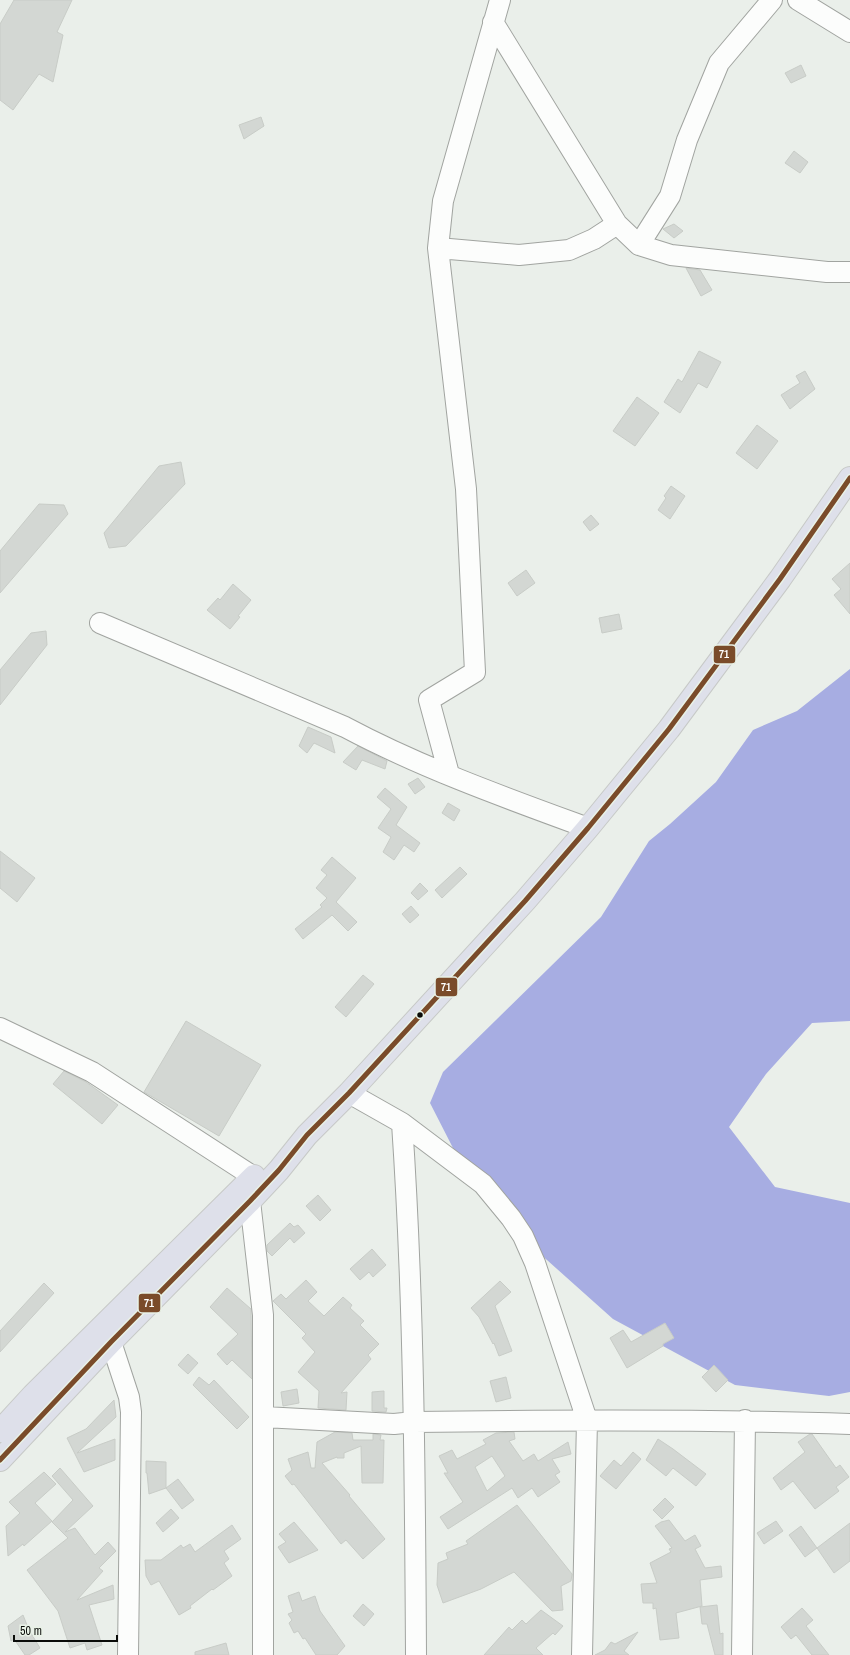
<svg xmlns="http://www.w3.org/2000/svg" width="850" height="1655" viewBox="0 0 850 1655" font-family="'Archivo Narrow',sans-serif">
  <rect width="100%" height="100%" fill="#eaefea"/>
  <path fill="#a7ade2" d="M850 669V1021L812 1023 766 1074 729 1127 775 1187 850 1203V1392L829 1396 735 1385 613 1319 538 1252 489 1188 453 1148 430 1103 443 1072 601 917 649 841 670 824 716 782 753 730 797 711Z"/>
  <path fill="#d3d7d3" stroke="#c8ccc7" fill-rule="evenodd" d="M14 0H72L57 32 63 35 53 82 39 74 13 110 0 100V24Z
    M801 65 806 76 791 83 785 73Z
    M261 117 264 126 244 139 239 125Z
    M794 151 808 162 800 173 785 163Z
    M674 224 683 231 674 238 663 229Z
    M686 268 700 270 712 290 701 296Z
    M699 351 721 362 707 388 698 383 680 413 664 402 678 379 682 382Z
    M805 371 815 389 790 409 781 395 800 383 796 376Z
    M637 397 659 413 635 446 613 431Z
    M757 425 778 441 757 469 736 453Z
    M181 462 185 484 126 546 109 548 104 533 159 466Z
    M671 486 685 496 670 519 658 510 666 498 664 496Z
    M39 504 64 505 68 514 0 593V551Z
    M591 515 599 524 590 531 583 522Z
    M850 563V614L834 595 841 589 832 579Z
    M526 570 535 583 517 596 508 583Z
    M233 584 251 600 238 616 240 617 230 629 207 610 218 598 220 600Z
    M619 614 622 629 602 633 599 618Z
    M46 631 47 645 0 705V670L31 633Z
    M308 727 331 737 335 753 314 743 307 753 299 746Z
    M358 746 387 761 385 769 362 760 356 770 343 762Z
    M418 778 425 787 415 794 408 784Z
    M385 788 407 807 396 825 420 843 414 852 404 845 394 860 383 852 391 837 378 828 391 809 377 797Z
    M448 803 460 810 454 821 442 813Z
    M0 851 35 878 17 902 0 888Z
    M332 857 356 878 336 902 357 922 348 931 332 915 303 939 295 929 322 907 320 905 327 898 316 888 327 875 321 870Z
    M460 867 467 874 442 898 435 890Z
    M420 883 428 891 418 900 411 893Z
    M411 906 419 915 410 923 402 914Z
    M363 975 374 984 346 1017 335 1007Z
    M186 1021 261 1065 219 1136 144 1092Z
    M64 1071 86 1082 118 1105 102 1124 53 1084Z
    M318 1195 331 1210 320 1221 306 1206Z
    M290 1223 294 1227 298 1225 305 1233 294 1243 290 1238 272 1256 267 1251V1245Z
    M372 1249 386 1265 373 1277 369 1272 360 1280 350 1269Z
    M306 1280 317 1292 308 1301 324 1316 343 1297 352 1305 350 1308 364 1321 360 1325 379 1344 368 1355 371 1359 341 1393 347 1392 346 1410 318 1408 319 1391 298 1372 315 1352 302 1338 306 1334 273 1301 281 1294 286 1299Z
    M500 1281 511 1292 495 1306 512 1351 499 1356 494 1343 493 1344 479 1317 471 1308Z
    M44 1283 54 1293 0 1352V1331Z
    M227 1288 251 1309 252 1379 232 1360 227 1365 217 1354 238 1334 210 1307Z
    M665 1323 674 1338 663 1344V1346L627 1368 610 1338 623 1330 631 1342Z
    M188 1354 198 1363 188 1374 178 1365Z
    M714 1365 728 1380 716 1392 702 1377Z
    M199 1377 209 1385 214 1380 249 1417 237 1429 193 1385Z
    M506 1377 511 1398 496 1402 490 1381Z
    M297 1389 299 1403 283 1406 281 1392Z
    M384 1391V1408H387L386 1412 372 1411V1392Z
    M114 1400 116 1417 77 1453 115 1439V1460L84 1472 67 1438 86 1429Z
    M335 1432 352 1433 353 1440H373V1434L381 1435 380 1440H384L383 1483H362L361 1446 344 1453V1458H337V1457L322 1463 350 1495 349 1496 385 1539 363 1559 346 1540 341 1544 294 1484 292 1485 285 1476 292 1470 288 1459 308 1452 311 1468H315L317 1442Z
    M514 1432 515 1439 509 1441 523 1461 534 1454 538 1461 568 1442 571 1454 552 1459 560 1472 555 1475 560 1482 538 1497 532 1488 518 1498 512 1488 448 1529 440 1517 463 1502 444 1473H448L439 1456 452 1450 457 1459 486 1444 483 1440 496 1433ZM492 1456 505 1476 487 1491 475 1467Z
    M810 1434H812L836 1468 840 1465 849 1477 836 1487 839 1491 815 1509 793 1481 781 1490 773 1478 805 1452 798 1442Z
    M658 1439 673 1449 706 1474 696 1486 673 1468 666 1476 646 1460Z
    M633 1452 641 1459 616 1489 600 1476 614 1460 621 1466Z
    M146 1461 166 1462V1488L149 1494 147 1473H146Z
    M60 1468 93 1506 65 1532 75 1528 95 1555 108 1542 116 1551 99 1568 103 1571 77 1600 113 1585 114 1599 89 1605 102 1645 87 1650 85 1643 70 1648 58 1611 27 1570 68 1538 52 1522 73 1500 52 1476Z
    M44 1472 56 1484 35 1503 52 1521 24 1546 23 1544 8 1556 6 1526 20 1513 9 1502Z
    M178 1479 194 1500 182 1509 166 1488Z
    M665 1498 674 1507 662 1519 653 1510Z
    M517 1505 572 1574 571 1581 561 1586 563 1610 552 1611 514 1572 481 1589 443 1603 437 1585 438 1563 448 1559 446 1553 468 1544 466 1541Z
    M171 1509 179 1518 163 1532 156 1523Z
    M669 1520 685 1541 695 1535 701 1546 695 1549 705 1568 721 1566 722 1577 700 1580 702 1606 676 1613 679 1638 660 1640 656 1608 653 1609V1603H643L641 1584 657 1583 650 1563 671 1552 669 1549 672 1548 655 1526 661 1522Z
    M776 1521 783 1531 764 1544 757 1533Z
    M294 1522 318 1550 289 1563 278 1547 286 1542 279 1534Z
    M850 1523V1561L834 1573 817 1548Z
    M232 1525 241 1539 224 1551 229 1559 224 1563 232 1576 213 1590 212 1589 190 1606 191 1608 179 1615 159 1581 151 1585 146 1576 145 1560H161L181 1545 183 1548 190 1544 195 1552Z
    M801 1526 817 1548 805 1557 789 1535Z
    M299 1592 302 1601 315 1596 320 1611 345 1646 337 1655H316L305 1638 303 1639 298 1631 294 1633 289 1623 292 1620 288 1614 293 1612 288 1596Z
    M363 1604 374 1614 364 1626 353 1616Z
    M717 1605 720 1634 723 1633V1655H715L707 1624H702L700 1607Z
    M802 1608 813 1620 806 1626 829 1655H812L796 1635 791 1639 781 1627Z
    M541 1610 563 1626 555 1635 553 1633 536 1648 543 1655H484L509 1627 512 1630 522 1620 526 1624Z
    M23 1615 29 1630 40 1648 29 1655H25L14 1639 11 1641 8 1626Z
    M638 1632 624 1651 629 1655H595L605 1650 611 1642 615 1644Z
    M226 1643 229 1655H195V1652Z"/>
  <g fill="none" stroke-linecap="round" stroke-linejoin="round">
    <g stroke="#a1a4a0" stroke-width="22">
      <path id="minor" d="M798 0 850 32
        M493 22 617 224 639 245 671 255 827 272H850
        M639 245 670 196 687 140 719 63 772 0
        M438 248 519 255 569 250 594 239 617 224
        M100 623 345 727C422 768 506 798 588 828
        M449 774 429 700 475 672 466 489 438 248 443 201 500 0
        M0 1028 92 1072 254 1177
        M349 1093 402 1123C414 1300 415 1478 416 1655
        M402 1123 483 1184 511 1218 523 1236 535 1263 587 1420 582 1655
        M250 1201 263 1315V1655
        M111 1342 129 1397 131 1412 128 1655
        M264 1417 394 1424 414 1422C559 1420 705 1419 850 1424
        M742 1655 745 1420"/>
    </g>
    <g stroke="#c7c9c7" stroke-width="24">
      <path id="highway" d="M0 1431 33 1395 254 1176
        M0 1460 111 1342 250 1201 279 1170 307 1135 349 1093 525 901 588 828 669 729 780 579 850 478"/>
    </g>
    <use href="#minor" stroke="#fcfdfc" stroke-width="20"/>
    <use href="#highway" stroke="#dee0ea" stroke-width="22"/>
    <g stroke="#e9f2e7" stroke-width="8">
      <path id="bus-1" d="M0 1460 111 1342 250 1201 279 1170 307 1135 349 1093 525 901 588 828 669 729 780 579 850 478"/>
    </g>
    <use href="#bus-1" stroke="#7a4b2a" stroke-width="5"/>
  </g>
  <circle fill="#0a0c09" stroke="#e9f2e7" stroke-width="1.5" cx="420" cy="1015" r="3.5"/>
  <g stroke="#e9f2e7" stroke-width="1.5">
    <rect x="713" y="645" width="23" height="19" rx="4" fill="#7a4b2a"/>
    <rect x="435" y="977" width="23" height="20" rx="4" fill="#7a4b2a"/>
    <rect x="138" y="1293" width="23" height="20" rx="4" fill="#7a4b2a"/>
  </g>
  <g font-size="11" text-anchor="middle" font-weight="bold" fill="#fff">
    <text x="724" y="658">71</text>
    <text x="446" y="991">71</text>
    <text x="149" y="1307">71</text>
  </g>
  <path d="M14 1635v6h103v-6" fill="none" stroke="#0a0c09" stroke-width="2"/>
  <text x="20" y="1635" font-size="12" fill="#0a0c09" stroke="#e9f2e7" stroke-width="3" paint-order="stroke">50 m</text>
</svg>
